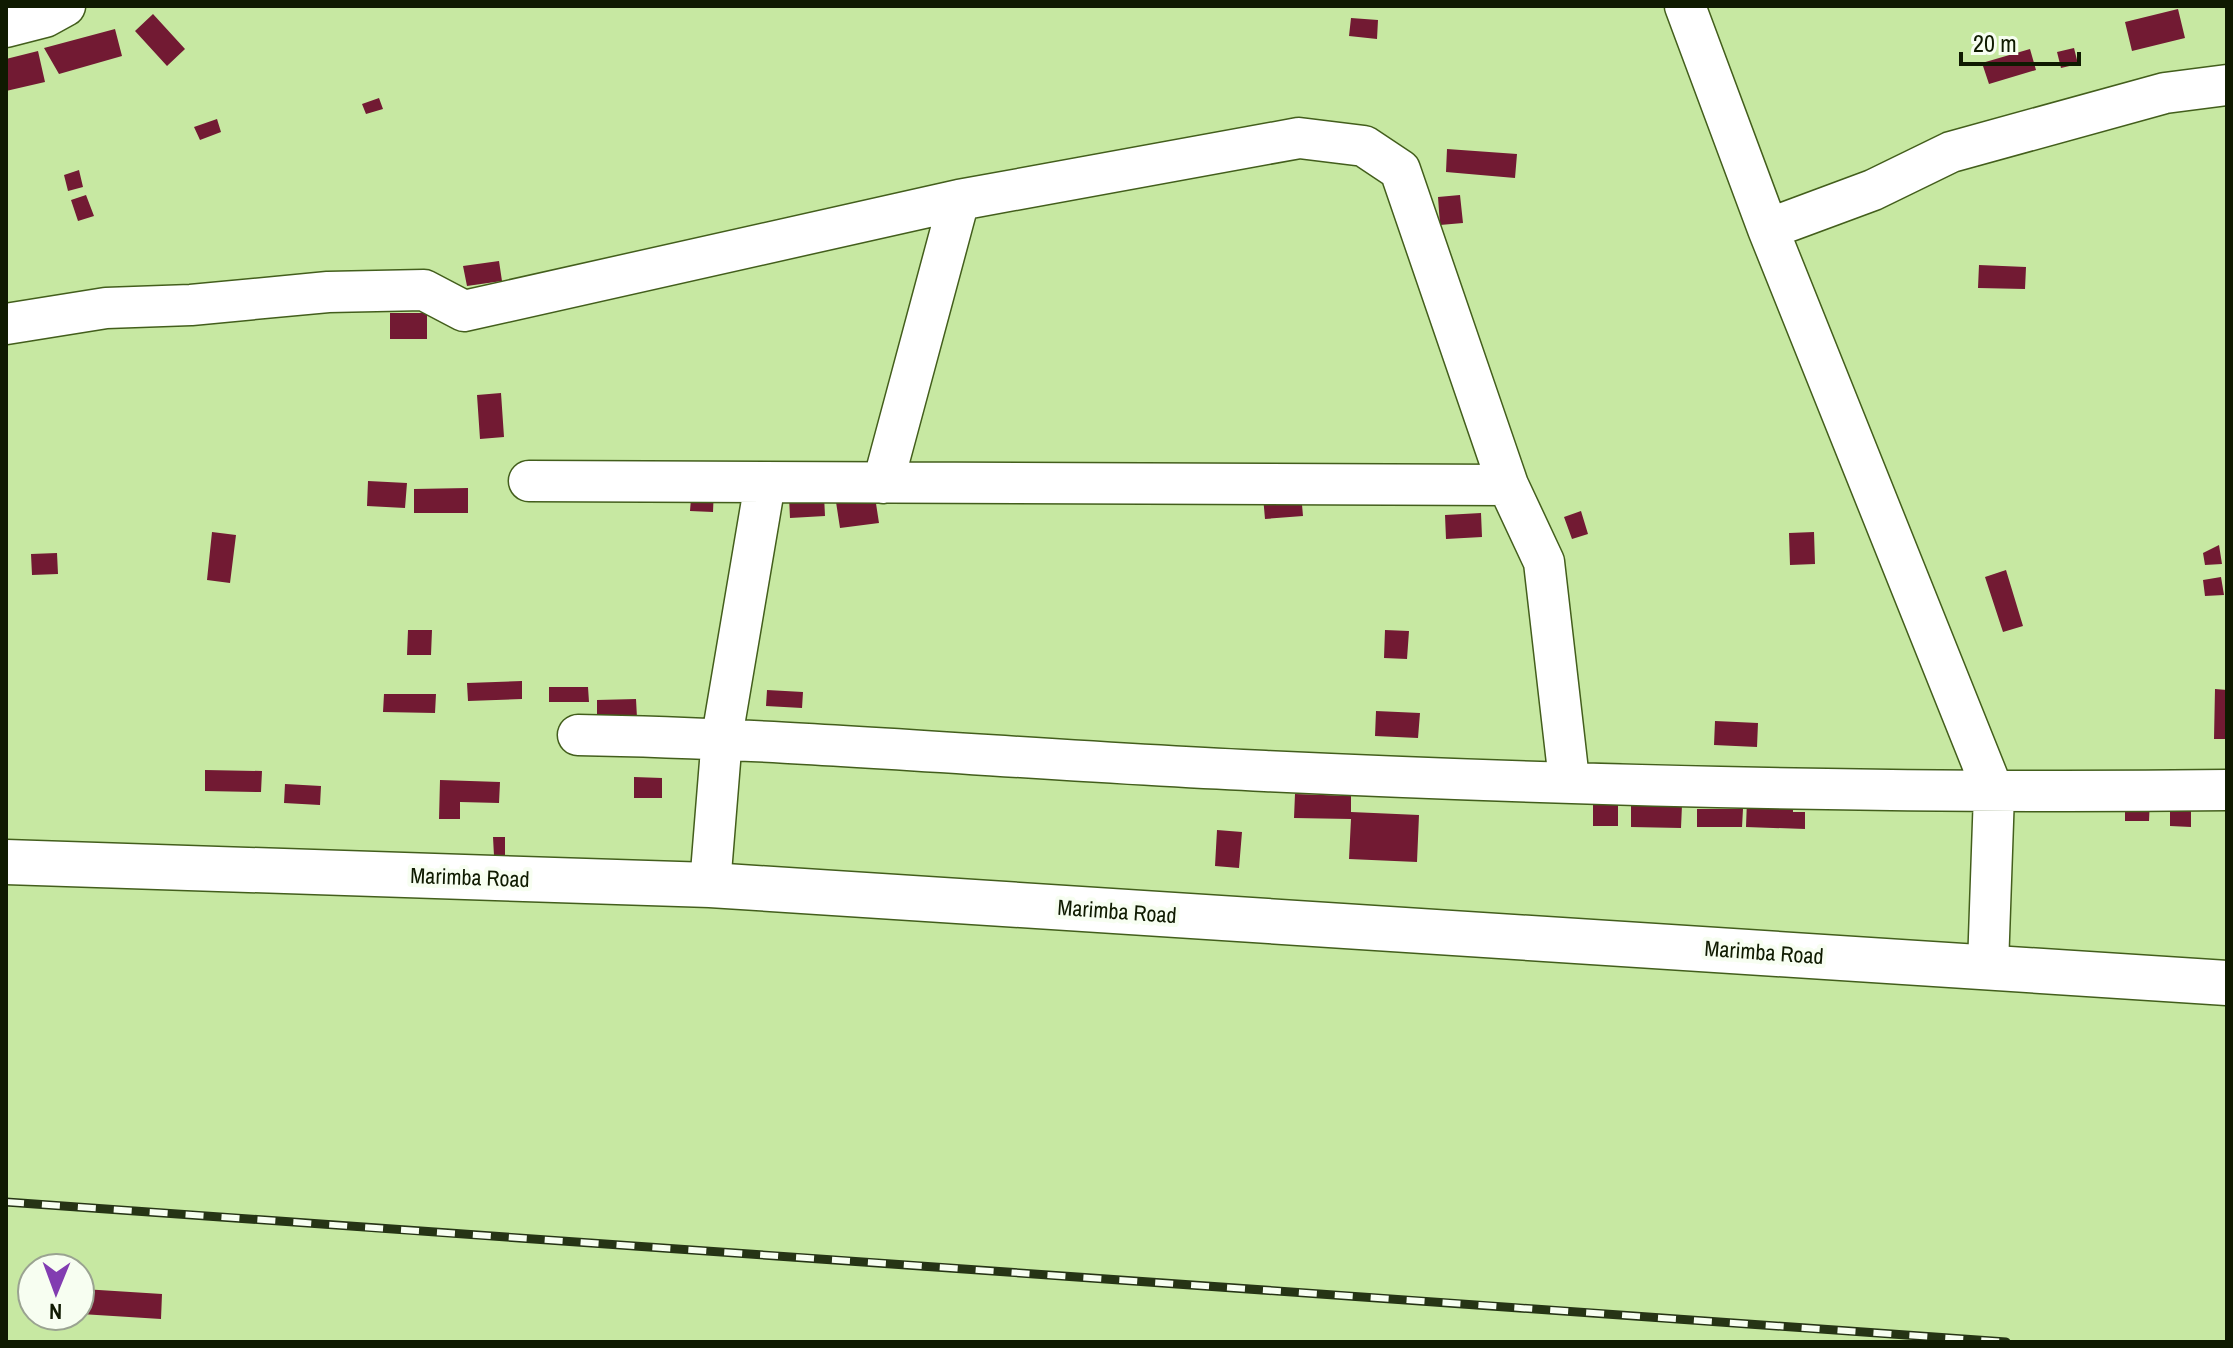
<svg xmlns="http://www.w3.org/2000/svg" width="2233" height="1348" viewBox="0 0 2233 1348" font-family="'Archivo Narrow',sans-serif">
  <rect width="100%" height="100%" fill="#c7e8a2"/>
  <path fill="#721a33" d="M2178 9 2185 38 2132 51 2125 22Z
    M153 14 185 49 167 66 135 31Z
    M1351 18 1378 20 1377 39 1349 36Z
    M115 29 122 56 59 74 44 48Z
    M2074 48 2078 64 2061 68 2057 52Z
    M2030 49 2036 70 1989 84 1982 63Z
    M38 51 45 82 6 91V59Z
    M379 98 383 109 366 114 362 104Z
    M217 119 221 132 200 140 194 127Z
    M1447 149 1517 154 1515 178 1446 172Z
    M79 170 83 187 68 191 64 175Z
    M86 195 94 216 78 221 71 200Z
    M1460 195 1463 223 1440 225 1438 197Z
    M499 261 502 281 467 286 463 266Z
    M1979 265 2026 267 2025 289 1978 288Z
    M390 313H427V339H390Z
    M501 393 504 437 480 439 477 395Z
    M368 481 407 483 405 508 367 506Z
    M692 486 714 488 713 512 690 511Z
    M468 488V513H414V489Z
    M1301 493 1303 516 1265 519 1263 496Z
    M824 495 825 516 790 518 789 497Z
    M875 497 879 523 840 528 836 502Z
    M1581 511 1588 534 1572 539 1564 517Z
    M1481 513 1482 537 1446 539 1445 515Z
    M212 532 236 535 230 583 207 580Z
    M1814 532 1815 564 1790 565 1789 533Z
    M2219 545 2222 564 2205 565 2203 553Z
    M57 553 58 574 32 575 31 554Z
    M2006 570 2023 626 2003 632 1985 577Z
    M2221 577 2224 595 2205 596 2203 580Z
    M408 630H432L431 655H407Z
    M1385 630 1409 631 1407 659 1384 658Z
    M522 681V699L468 701 467 683Z
    M549 687H588L589 702H549Z
    M2215 689 2227 690V739H2214Z
    M767 690 803 692 802 708 766 706Z
    M384 694H436L435 713 383 712Z
    M636 699 637 718 597 719V700Z
    M1376 711 1420 713 1418 738 1375 736Z
    M1715 721 1758 723 1757 747 1714 745Z
    M205 770 262 771 261 792 205 791Z
    M634 777 662 778V798H634Z
    M440 780 500 782 499 803 460 802V819H439Z
    M285 784 321 786 320 805 284 803Z
    M1295 794 1351 796V812L1419 815 1417 862 1349 859 1351 819 1294 818Z
    M2125 799H2150L2149 821H2125Z
    M1593 800H1618V826H1593Z
    M1747 800 1793 801V812H1805V829L1746 827Z
    M1631 804 1682 805 1681 828 1631 827Z
    M2170 806H2191V827L2170 826Z
    M1697 809H1743L1742 827H1697Z
    M1217 830 1242 832 1239 868 1215 866Z
    M493 837H505V856H494Z
    M83 1289 162 1294 161 1319 81 1314Z"/>
  <g fill="none" stroke-linecap="round" stroke-linejoin="round">
    <g stroke="#435e1c" stroke-width="43">
      <path id="minor" d="M1685 6 1768 229 1994 793 1988 966
        M6 27 45 17 65 6
        M1768 229 1873 190 1951 152 2165 93 2227 85
        M6 324 106 308 191 305 328 292 424 290 464 311 959 200 1299 138 1364 146 1400 170 1508 485 1544 562 1569 780
        M529 481 1508 485
        M883 483 959 200
        M578 735C808 739 1036 761 1265 771 1585 786 1907 794 2227 790
        M710 885 722 737 765 483"/>
    </g>
    <g stroke="#435e1c" stroke-width="47">
      <path id="tertiary" d="M6 862 710 885 2227 983"/>
    </g>
    <use href="#minor" stroke="#fff" stroke-width="40"/>
    <use href="#tertiary" stroke="#fff" stroke-width="44"/>
    <g stroke="#263415" stroke-width="9">
      <path id="rail" d="M6 1202 2006 1342"/>
    </g>
    <use href="#rail" stroke="#f7fef1" stroke-width="6" stroke-dasharray="18" stroke-linecap="butt"/>
  </g>
  <g text-anchor="middle" dominant-baseline="central" stroke-width="8" stroke-linejoin="round" paint-order="stroke">
    <g font-size="22" fill="#0f1a01" stroke="#f7fef1">
      <text transform="translate(470 877) rotate(2)">Marimba Road</text>
      <text transform="translate(1117 911) rotate(4)">Marimba Road</text>
      <text transform="translate(1764 952) rotate(4)">Marimba Road</text>
    </g>
  </g>
  <rect width="2233" height="1348" fill="none" stroke="#0f1a01" stroke-width="16"/>
  <g transform="translate(56 1292) rotate(181)"><circle r="38" fill="#f7fef1" stroke="#9aa391" stroke-width="2"/>
  <path d="M0-6L14 30L0 20L-14 30Z" fill="#823db1"/>
  <text y="-12" font-size="22" font-weight="bold" text-anchor="middle" fill="#0f1a01">N</text>
  </g>
  <path d="M1961 52v12h118v-12" fill="none" stroke="#0f1a01" stroke-width="4"/>
  <text x="1973" y="52" font-size="24" fill="#0f1a01" stroke="#f7fef1" stroke-width="6" paint-order="stroke">20 m</text>
</svg>
